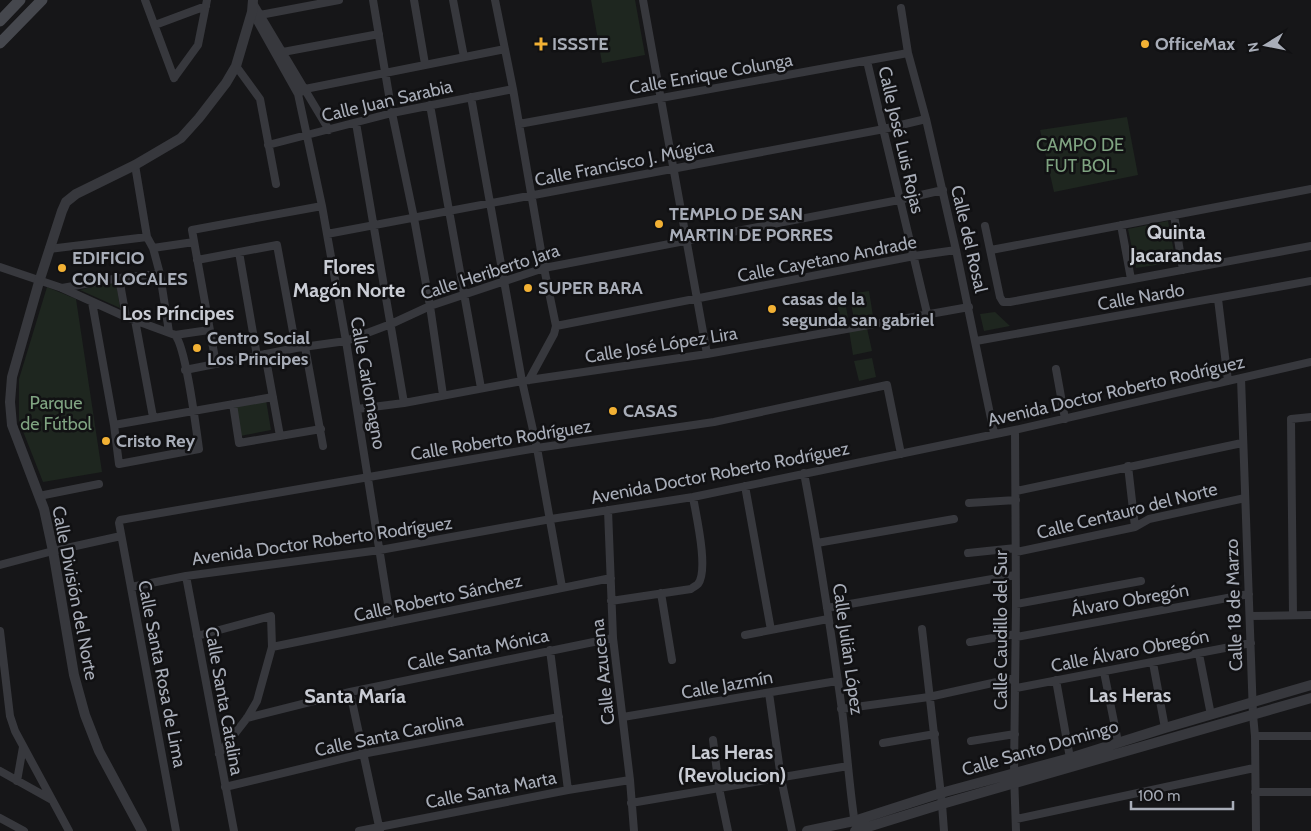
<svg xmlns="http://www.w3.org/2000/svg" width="1311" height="831" viewBox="0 0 1311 831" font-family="Cabin,sans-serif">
  <rect width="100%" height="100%" fill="#161618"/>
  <path fill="#1e261f" d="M591 0H635L645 55 602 63Z
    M1127 117 1138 175 1054 192 1040 130Z
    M1168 221 1176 262 1136 268 1128 229Z
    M116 281 120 308 80 290Z
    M47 287 76 299 102 472 43 482 19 421V379Z
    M869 291 873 316 854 319 849 294Z
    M844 296 848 318 840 319 836 297Z
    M995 312 1010 326 984 331 980 314Z
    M867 328 872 351 853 355 849 330Z
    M872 358 876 377 859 381 854 361Z
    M266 400 271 430 240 436 234 405Z"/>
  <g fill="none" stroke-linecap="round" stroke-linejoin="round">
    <path stroke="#37383d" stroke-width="8" d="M145 0 174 78
      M373 0 392 113 414 218 430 306 443 395
      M414 0 425 64
      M453 0 464 57
      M495 0 513 89 544 268 556 326 554 334 529 380
      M643 0 707 354
      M253 3 329 130
      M901 8 908 53 926 119 956 250 994 433
      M252 12 298 94 322 206 346 341 391 623
      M260 15 339 0
      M155 25 206 6
      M280 54 283 52 379 34
      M867 61 927 313
      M236 66 260 99 276 184
      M174 78 198 45 207 0
      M298 94 305 89 505 49
      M471 97 522 381 537 448 562 587
      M430 105 481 388
      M356 123 404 403
      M519 124 908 53
      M268 145 392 113 513 89
      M135 165 147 237 153 248 160 274 169 332
      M1174 215 1183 270
      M1121 225 1131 279
      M985 226 1000 297 1003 302H1010L1311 246
      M327 234 884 129 926 119
      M153 248 194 242
      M49 249 147 237
      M991 250 1311 189
      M239 252 257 356
      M197 260 277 245 296 348
      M0 267 62 288 126 317 175 335 209 330
      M119 278 126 317
      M62 288 119 278 160 274
      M1218 299 1228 381
      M92 302 114 425 119 464 199 449C196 428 186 347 175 335
      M135 320 153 417
      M556 326 914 256 956 250
      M976 341 1311 281
      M305 347 323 446
      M265 354 280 436
      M216 364 192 230 322 206
      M1056 369 1065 419
      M185 370 296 348 346 341 391 324 430 306 544 268 899 200 943 190
      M1241 378 1253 715 1255 736 1256 831
      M233 404 239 443 321 429
      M357 409 404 403 522 381 707 354 969 307
      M114 425 273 397
      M1015 430 1016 604 1014 774 1016 831
      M1128 466 1135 527
      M804 473C819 551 831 631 842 710 847 748 849 786 855 824
      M745 486 771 630
      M1016 491 1242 443
      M39 496 99 484
      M969 503 1016 500
      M608 510 613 638 630 780 634 831
      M817 543 954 519
      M1016 552 1135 527 1149 519 1245 498
      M968 553 1016 548
      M0 565 53 551 121 536
      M186 576 234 831
      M131 587 186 576 380 550 551 519 693 497 1015 430 1311 362
      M661 593 672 660
      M611 601 691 589C693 587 696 586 698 584 709 570 696 515 693 497
      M1016 604 1141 581
      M827 608 1015 575
      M1293 615 1291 419 1311 417
      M1250 616 1311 615
      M922 629 942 804 944 831
      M0 631 10 716 15 731 69 831
      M745 635 828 619
      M197 636 271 616 272 647 257 701 247 718 219 754
      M1016 637 1249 594
      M970 642 1016 634
      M272 647 611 578
      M550 650 568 790
      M1199 654 1211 715
      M1153 663 1165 728
      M1104 672 1118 742
      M1056 680 1070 758
      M1016 688 1251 643
      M350 692 380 831
      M769 693 781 778 792 831
      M841 709 929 697 1015 678
      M623 717 837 681
      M247 718 350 692 613 638
      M1255 736H1311
      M713 740 719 788 728 831
      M971 741 1015 734
      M883 743 935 734
      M0 771 52 800
      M17 781 23 747
      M225 787 362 754 559 717
      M1255 792H1311
      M631 803 848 766
      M0 818 24 831
      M1016 819 1254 768
      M176 831 119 523 120 520 537 448 714 422 887 385 901 454
      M359 831 568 790 630 780"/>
    <path stroke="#37383d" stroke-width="10" d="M142 831 99 751 85 715 74 675 53 551 44 509 12 425 10 402 12 377 39 282 62 211 66 202 76 194 135 165 181 138 199 118 226 83 236 66 252 12 253 0
      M807 831 854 821 941 793 1070 758 1165 728 1311 685
      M855 831 942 804 1311 698"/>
    <path stroke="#45474d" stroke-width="11" d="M0 21 20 0
      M0 43 42 0"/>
  </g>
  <g fill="#f2b134" stroke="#111113" stroke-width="2">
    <path d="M538.5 36.5h5v5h5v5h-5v5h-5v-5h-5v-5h5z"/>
    <circle cx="1145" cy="44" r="5"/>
    <circle cx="659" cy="224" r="5"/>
    <circle cx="62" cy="268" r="5"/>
    <circle cx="528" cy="288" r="5"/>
    <circle cx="772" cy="309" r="5"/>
    <circle cx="197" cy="348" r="5"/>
    <circle cx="613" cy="411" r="5"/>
    <circle cx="106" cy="441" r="5"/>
  </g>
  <g text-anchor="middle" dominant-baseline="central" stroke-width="5" stroke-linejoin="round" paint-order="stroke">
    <g font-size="18" font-weight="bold" fill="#a8adb8" stroke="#111113" text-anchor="start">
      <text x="552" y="44">ISSSTE</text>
      <text x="1155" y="44">OfficeMax</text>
      <text x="669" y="214">TEMPLO DE SAN<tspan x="669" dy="21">MARTIN DE PORRES</tspan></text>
      <text x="72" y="258">EDIFICIO<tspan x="72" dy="21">CON LOCALES</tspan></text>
      <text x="538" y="288">SUPER BARA</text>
      <text x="782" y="299">casas de la<tspan x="782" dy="21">segunda san gabriel</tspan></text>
      <text x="207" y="338">Centro Social<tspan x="207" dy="21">Los Principes</tspan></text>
      <text x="623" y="411">CASAS</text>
      <text x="116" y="441">Cristo Rey</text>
    </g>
    <g font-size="18" fill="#a8adb8" stroke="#111113">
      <text transform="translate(711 74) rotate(-10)">Calle Enrique Colunga</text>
      <text transform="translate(387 101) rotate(-13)">Calle Juan Sarabia</text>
      <text transform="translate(901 140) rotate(77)">Calle José Luis Rojas</text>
      <text transform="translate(624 163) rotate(-11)">Calle Francisco J. Múgica</text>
      <text transform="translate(969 239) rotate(77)">Calle del Rosal</text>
      <text transform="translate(827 259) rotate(-11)">Calle Cayetano Andrade</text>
      <text transform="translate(490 272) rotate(-18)">Calle Heriberto Jara</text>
      <text transform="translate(1141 297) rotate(-10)">Calle Nardo</text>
      <text transform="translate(661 345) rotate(-9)">Calle José López Lira</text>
      <text transform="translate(368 383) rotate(80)">Calle Carlomagno</text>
      <text transform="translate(1116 391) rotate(-13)">Avenida Doctor Roberto Rodríguez</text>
      <text transform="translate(501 440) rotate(-9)">Calle Roberto Rodríguez</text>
      <text transform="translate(720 473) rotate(-11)">Avenida Doctor Roberto Rodríguez</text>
      <text transform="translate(1127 511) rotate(-14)">Calle Centauro del Norte</text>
      <text transform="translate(322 541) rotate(-8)">Avenida Doctor Roberto Rodríguez</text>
      <text transform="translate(75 593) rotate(79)">Calle División del Norte</text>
      <text transform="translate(438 598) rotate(-12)">Calle Roberto Sánchez</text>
      <text transform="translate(1130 600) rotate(-10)">Álvaro Obregón</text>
      <text transform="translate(1234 605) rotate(-92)">Calle 18 de Marzo</text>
      <text transform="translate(1001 630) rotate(-90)">Calle Caudillo del Sur</text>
      <text transform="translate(848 649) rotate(82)">Calle Julián López</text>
      <text transform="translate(478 650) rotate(-12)">Calle Santa Mónica</text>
      <text transform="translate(1130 651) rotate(-11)">Calle Álvaro Obregón</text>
      <text transform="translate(603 672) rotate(-96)">Calle Azucena</text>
      <text transform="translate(162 674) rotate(79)">Calle Santa Rosa de Lima</text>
      <text transform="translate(727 685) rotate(-10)">Calle Jazmín</text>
      <text transform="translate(224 701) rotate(80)">Calle Santa Catalina</text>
      <text transform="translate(389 735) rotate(-12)">Calle Santa Carolina</text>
      <text transform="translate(1040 748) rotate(-16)">Calle Santo Domingo</text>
      <text transform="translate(491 790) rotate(-11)">Calle Santa Marta</text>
    </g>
    <g font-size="18" fill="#7fa381" stroke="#111113">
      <text x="1080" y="145">CAMPO DE<tspan x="1080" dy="21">FUT BOL</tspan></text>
      <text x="56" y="403">Parque<tspan x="56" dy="21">de Fútbol</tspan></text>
    </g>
    <g font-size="20" font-weight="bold" fill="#c9ccd4" stroke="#111113">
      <text x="1176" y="232">Quinta<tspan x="1176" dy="23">Jacarandas</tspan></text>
      <text x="349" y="267">Flores<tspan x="349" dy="23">Magón Norte</tspan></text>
      <text x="178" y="313">Los Príncipes</text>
      <text x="1130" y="695">Las Heras</text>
      <text x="355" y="696">Santa María</text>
      <text x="732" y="752">Las Heras<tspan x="732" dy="23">(Revolucion)</tspan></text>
    </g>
  </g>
  <g transform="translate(1266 45) rotate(260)" stroke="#111113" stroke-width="4" paint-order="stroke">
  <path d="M0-4L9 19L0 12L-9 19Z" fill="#a8adb8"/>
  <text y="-8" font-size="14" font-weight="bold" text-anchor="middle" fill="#a8adb8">N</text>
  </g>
  <path d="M1131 801v8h102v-8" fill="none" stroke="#a8adb8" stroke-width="2.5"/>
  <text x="1138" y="801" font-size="15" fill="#a8adb8" stroke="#111113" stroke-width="4" paint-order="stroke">100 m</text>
</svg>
